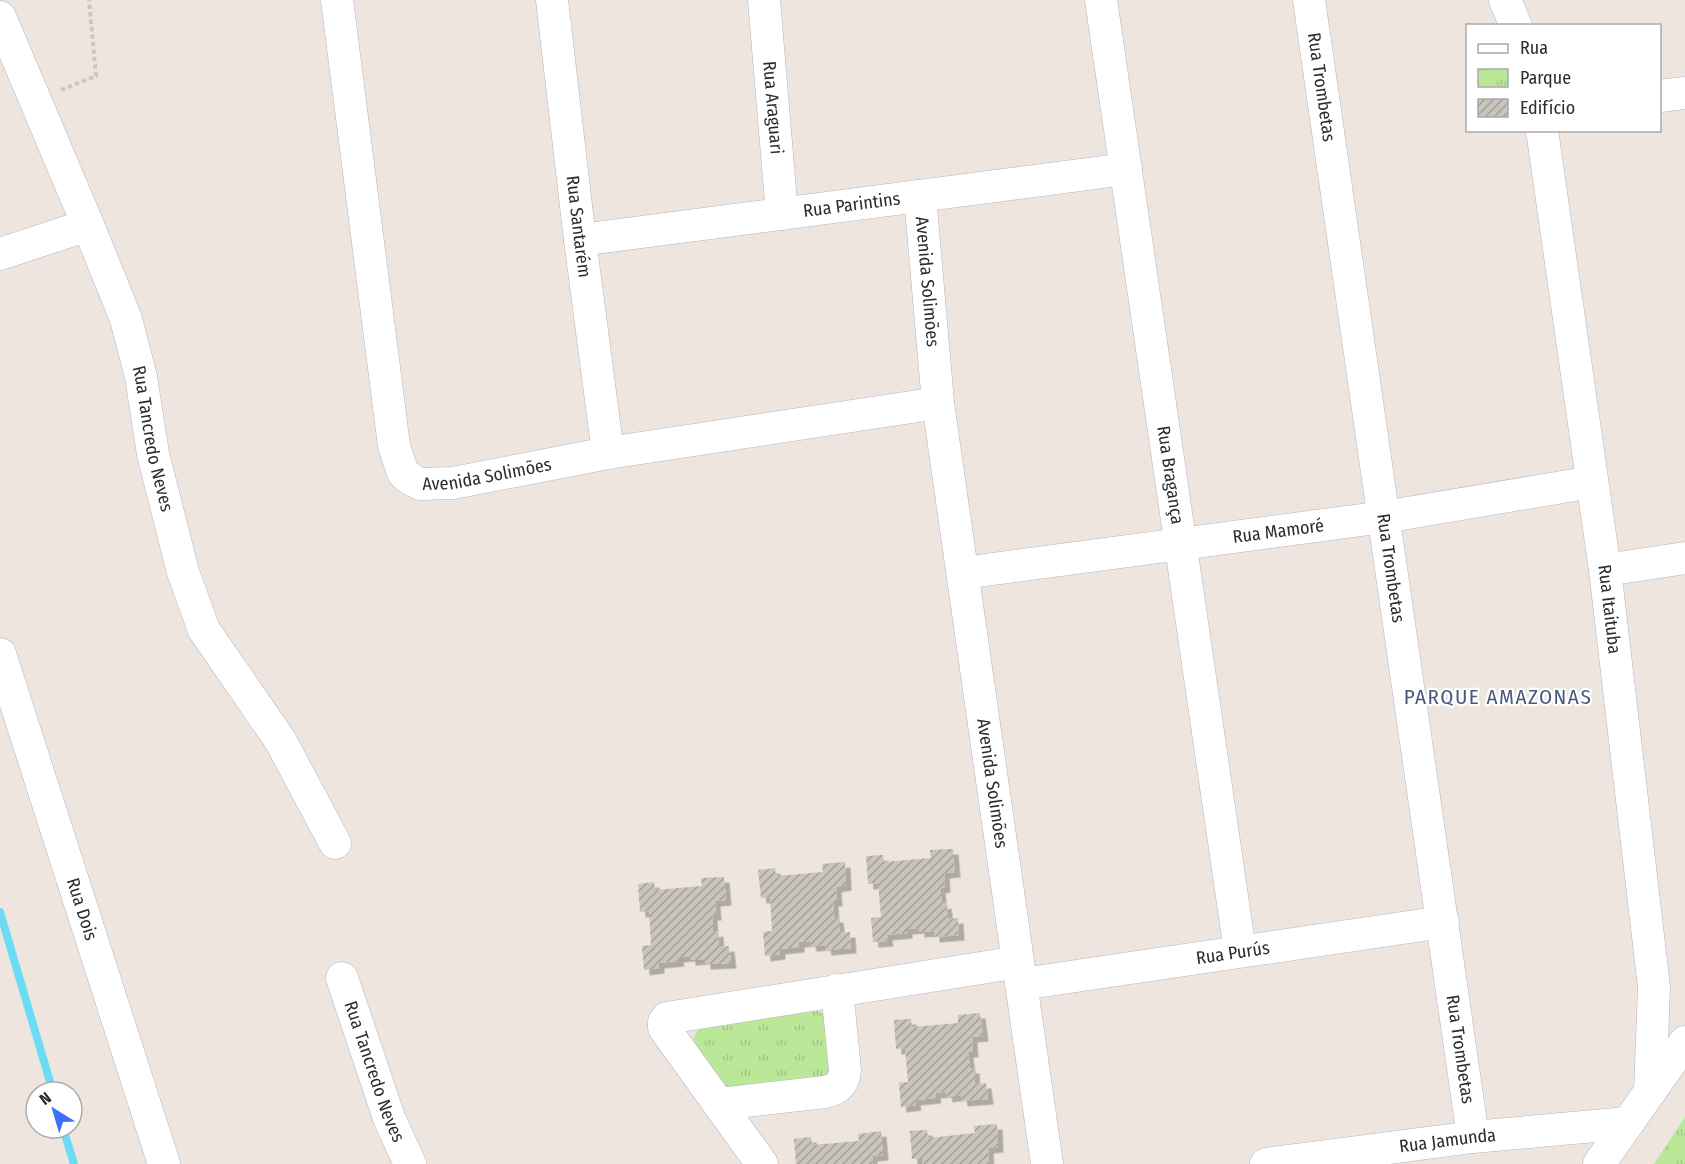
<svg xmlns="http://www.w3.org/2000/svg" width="1685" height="1164" viewBox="0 0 1685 1164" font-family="'Fira Sans Condensed',sans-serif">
  <defs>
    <pattern id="park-tufts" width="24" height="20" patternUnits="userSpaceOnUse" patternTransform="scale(1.5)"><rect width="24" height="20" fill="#bae798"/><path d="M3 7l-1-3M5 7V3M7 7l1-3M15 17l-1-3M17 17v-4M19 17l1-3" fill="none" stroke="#a0c683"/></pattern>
    <pattern id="building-hatch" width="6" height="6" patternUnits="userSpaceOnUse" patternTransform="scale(1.5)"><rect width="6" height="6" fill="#c9c4bc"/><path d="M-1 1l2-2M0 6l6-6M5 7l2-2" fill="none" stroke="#a39f99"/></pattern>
    <filter id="shadow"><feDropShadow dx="5.5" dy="5.5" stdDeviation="0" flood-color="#0004"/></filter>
  </defs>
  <rect width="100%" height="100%" fill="#eee6de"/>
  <path fill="url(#park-tufts)" d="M817 1011 826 1015 835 1069 828 1079 732 1090 726 1086 695 1050C692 1040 694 1033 701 1027Z
    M1685 1117V1164H1654Z"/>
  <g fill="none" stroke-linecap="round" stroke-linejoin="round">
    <path stroke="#6cdcf5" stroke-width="8" d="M0 912 53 1092
      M63 1128 74 1164"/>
  </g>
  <path fill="url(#building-hatch)" filter="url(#shadow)" d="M953 849 955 872 944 873 945 887 940 888 942 904 946 903 948 919 958 918 959 935 934 937V931L919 932V928L907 929V933L887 935 888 941 873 942 871 918 881 917 878 883 868 884 866 856 883 855 884 862 931 858 930 850Z
    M845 862 846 885 836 887 837 901H833L834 917H838L840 933 850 932 851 948 826 950 825 945 811 946 810 941 799 942V947L780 949V954L765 956 763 932 772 931 770 897 761 898 758 870 775 868 776 876 823 872 822 864Z
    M724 877 726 900 715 901 716 915H712L713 932 718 931 719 947 729 946 731 963 705 964V959L690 960V956L678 957 679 961 659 963V968L644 970 642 946 651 945 649 911 640 912 638 884 654 882 655 890 702 886 701 878Z
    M980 1013 983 1036 972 1037 973 1052H968L970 1068H974L975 1084 986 1083 988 1099 962 1101 961 1095 947 1097 946 1092 935 1093 936 1098 915 1100 916 1105 901 1107 899 1083 908 1082 905 1048 896 1049 894 1020 911 1019 912 1027 958 1023V1015Z
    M997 1124 998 1147 988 1148 989 1162 984 1164H922V1159H912L910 1131 927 1130 928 1138 975 1133 974 1126Z
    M881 1131 883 1155 872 1156 873 1164H796L794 1139 811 1137 812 1145 859 1141 858 1134Z"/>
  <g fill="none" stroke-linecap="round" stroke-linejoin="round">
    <g stroke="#b2b6c0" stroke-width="33">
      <g id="minor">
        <path id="s1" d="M337 0 394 446 403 473 412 480 420 484 453 483 608 453 938 403"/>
        <path id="s2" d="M552 0 580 240 608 453"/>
        <path id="s3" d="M764 0 782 214"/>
        <path id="s4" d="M1101 0 1240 951"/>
        <path id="s5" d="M1309 0 1473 1137"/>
        <path d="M1505 0 1516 26"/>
        <path id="s6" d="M0 17 88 225 126 319 141 377 153 454 183 572 204 630 280 740 335 843"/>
        <path d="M1660 96 1685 93"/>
        <path id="s7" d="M1542 130 1605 570 1654 987 1650 1092"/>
        <path id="s8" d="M920 196 938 403 1047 1164"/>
        <path id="s9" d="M580 240 1126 169"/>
        <path d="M0 254 88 225"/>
        <path d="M1605 570 1685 558"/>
        <path id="s10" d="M963 573 1384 517 1592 482"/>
        <path id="s11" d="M0 654 164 1164"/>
        <path id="s12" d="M342 978 389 1118 410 1164"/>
        <path id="s13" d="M1022 984 1443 922"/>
        <path d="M720 1104 825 1092C839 1089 844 1083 845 1070L837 990"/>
        <path d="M762 1164 664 1028V1022L667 1018 1018 962"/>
        <path id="s14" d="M1266 1164 1473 1137 1628 1123"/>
        <path d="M1599 1164 1685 1042"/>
      </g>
    </g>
    <path stroke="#c8c8c8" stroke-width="4" stroke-dasharray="4.5 3" stroke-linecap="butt" d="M61 90 96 76 89 0"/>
    <use href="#minor" stroke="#fff" stroke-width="32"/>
  </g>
  <g text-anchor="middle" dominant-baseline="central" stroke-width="4.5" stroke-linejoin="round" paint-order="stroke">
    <g font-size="18" fill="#2c2c2c" stroke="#fff">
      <text stroke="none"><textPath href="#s5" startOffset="88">Rua Trombetas</textPath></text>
      <text stroke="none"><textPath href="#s3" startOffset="108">Rua Araguari</textPath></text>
      <text stroke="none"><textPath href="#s9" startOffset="274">Rua Parintins</textPath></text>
      <text stroke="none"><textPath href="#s2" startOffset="228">Rua Santarém</textPath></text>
      <text stroke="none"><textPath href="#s8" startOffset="86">Avenida Solimões</textPath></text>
      <text stroke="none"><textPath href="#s6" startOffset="450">Rua Tancredo Neves</textPath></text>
      <text stroke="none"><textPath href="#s1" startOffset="566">Avenida Solimões</textPath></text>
      <text stroke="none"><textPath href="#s4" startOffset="480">Rua Bragança</textPath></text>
      <text stroke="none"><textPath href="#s10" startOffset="318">Rua Mamoré</textPath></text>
      <text stroke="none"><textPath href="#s5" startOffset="574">Rua Trombetas</textPath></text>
      <text stroke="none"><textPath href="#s7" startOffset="484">Rua Itaituba</textPath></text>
      <text stroke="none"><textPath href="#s8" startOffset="592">Avenida Solimões</textPath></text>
      <text stroke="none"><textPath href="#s11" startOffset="268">Rua Dois</textPath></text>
      <text stroke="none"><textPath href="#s13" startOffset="213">Rua Purús</textPath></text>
      <text stroke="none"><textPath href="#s5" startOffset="1060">Rua Trombetas</textPath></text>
      <text stroke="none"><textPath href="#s12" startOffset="99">Rua Tancredo Neves</textPath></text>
      <text stroke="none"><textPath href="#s14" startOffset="183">Rua Jamunda</textPath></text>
    </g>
    <g font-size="21" letter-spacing="1.5" fill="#4a5880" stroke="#fff">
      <text x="1498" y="697">PARQUE AMAZONAS</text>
    </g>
  </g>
  <rect x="1466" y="24" width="195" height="108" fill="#ffffff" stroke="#ababab" stroke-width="1.5"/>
  <rect x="1478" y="44" width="30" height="9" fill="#ffffff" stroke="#ababab" stroke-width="1.5"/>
  <text x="1520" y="54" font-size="18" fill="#2c2c2c">Rua</text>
  <rect x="1478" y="69" width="30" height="18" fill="url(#park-tufts)" stroke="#ababab" stroke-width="1.5"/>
  <text x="1520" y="84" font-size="18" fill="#2c2c2c">Parque</text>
  <rect x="1478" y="99" width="30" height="18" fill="url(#building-hatch)" stroke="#ababab" stroke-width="1.5"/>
  <text x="1520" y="114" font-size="18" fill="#2c2c2c">Edifício</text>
  <g transform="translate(54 1110) rotate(323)"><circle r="28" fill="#ffffff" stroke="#ababab" stroke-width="1.5"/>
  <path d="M0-4.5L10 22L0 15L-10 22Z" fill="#3a6fff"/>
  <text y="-9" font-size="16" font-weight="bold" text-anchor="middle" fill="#2c2c2c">N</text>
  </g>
</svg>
